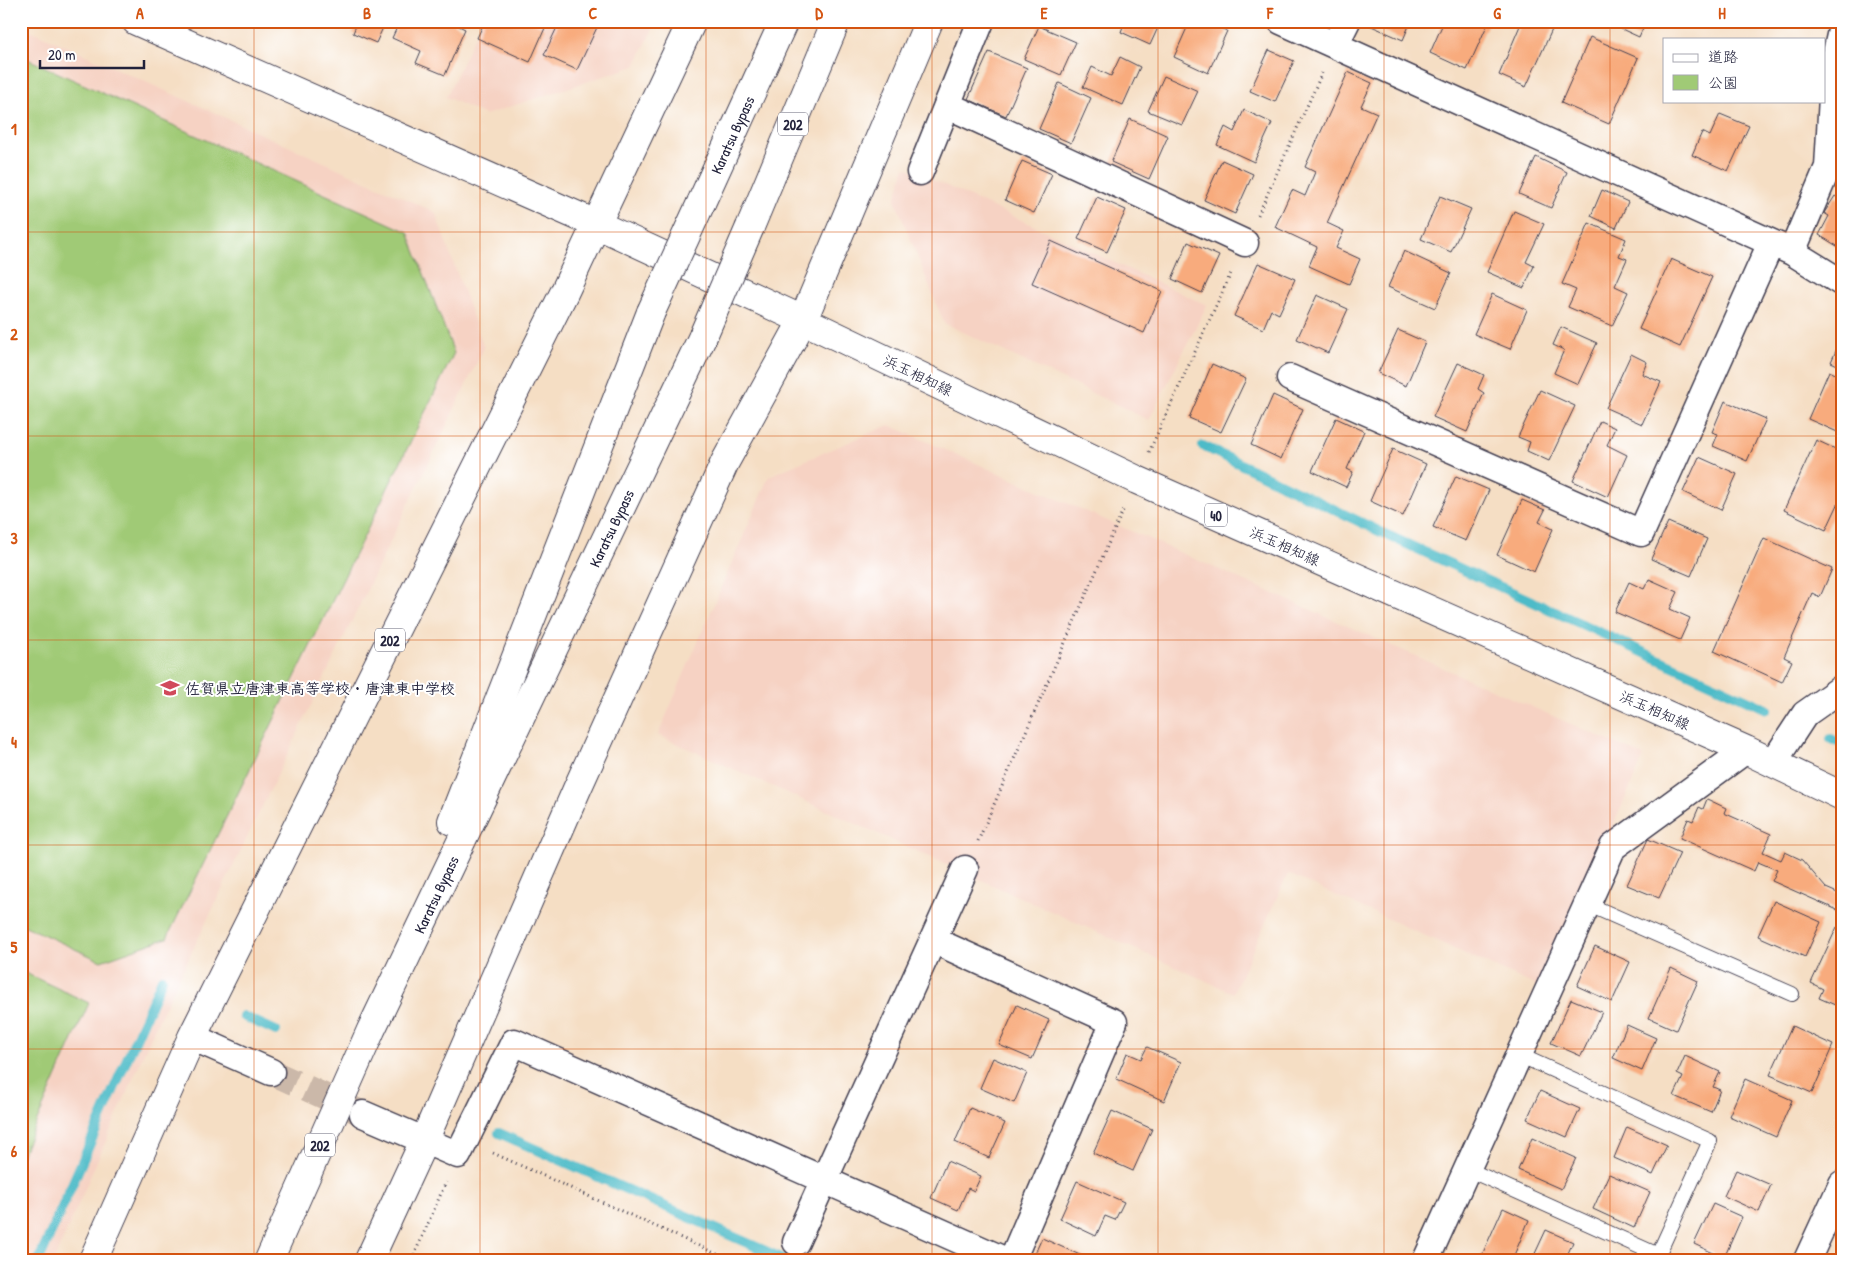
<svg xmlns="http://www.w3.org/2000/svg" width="1863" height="1281" viewBox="0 0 1863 1281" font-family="'Patrick Hand','Klee One',sans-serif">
  <rect width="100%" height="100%" fill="#fff"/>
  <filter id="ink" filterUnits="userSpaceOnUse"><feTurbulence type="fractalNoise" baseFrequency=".02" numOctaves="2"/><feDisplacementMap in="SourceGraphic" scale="10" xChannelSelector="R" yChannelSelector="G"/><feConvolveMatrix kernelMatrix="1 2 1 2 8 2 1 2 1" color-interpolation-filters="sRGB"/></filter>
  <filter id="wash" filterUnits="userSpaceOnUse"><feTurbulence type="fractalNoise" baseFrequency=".0096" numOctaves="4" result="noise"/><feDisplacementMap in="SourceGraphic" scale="20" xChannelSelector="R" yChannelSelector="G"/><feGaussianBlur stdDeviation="1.12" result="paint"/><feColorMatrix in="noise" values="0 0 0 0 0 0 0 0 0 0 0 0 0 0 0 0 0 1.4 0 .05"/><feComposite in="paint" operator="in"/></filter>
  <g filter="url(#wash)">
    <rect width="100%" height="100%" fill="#f5dec4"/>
    <path fill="#f6d2c3" d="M482 21H657L635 66 485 115 446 97Z
      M21 26 435 212 484 348 155 1028 54 1260H21Z
      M905 167 1207 305 1149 420 944 323 895 200Z
      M889 425 1644 756 1541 988 1288 874 1233 993 658 735 769 476Z"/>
    <path fill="#a0ca76" stroke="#617658" d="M21 56 408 232 454 353 167 938 101 961 21 924Z
      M21 971 89 1003 21 1157Z"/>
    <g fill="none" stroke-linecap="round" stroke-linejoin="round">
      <path stroke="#4ebbc8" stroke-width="10" d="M1203 446 1387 535 1767 709
        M1831 739 1842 744
        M243 1016 276 1031
        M499 1133 786 1260
        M39 1260 162 979"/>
    </g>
    <g id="blocks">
      <path fill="#f8ab7d" d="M358 21H386L376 43 353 33Z
        M400 21H449L465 29 445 75 416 63 421 51 392 38Z
        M485 21H530L545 28 530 62 477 38Z
        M560 21H600L577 70 544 55Z
        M1125 21H1161L1150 45 1121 32Z
        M1190 21H1212L1211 24 1227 31 1208 73 1174 57Z
        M1368 21H1411L1403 40 1367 24Z
        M1444 21H1489L1467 70 1430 53Z
        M1522 21H1551L1555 23 1526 87 1499 75Z
        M1604 21H1646L1639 37Z
        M1039 26 1076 42 1061 75 1024 59Z
        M1590 37 1638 58 1609 124 1561 103Z
        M1269 50 1294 61 1275 102 1250 91Z
        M989 52 1027 68 1006 116 968 99Z
        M1120 57 1140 67 1123 105 1083 87 1092 67 1111 76Z
        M1348 72 1372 83 1361 106 1377 113 1327 223 1344 231 1336 248 1360 259 1349 284 1309 266 1317 247 1275 227 1292 190 1305 196 1315 172 1305 167Z
        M1164 76 1198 91 1182 125 1148 111Z
        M1059 83 1091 98 1071 143 1039 129Z
        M1244 110 1272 123 1254 162 1217 145 1225 127 1234 132Z
        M1720 114 1749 126 1728 171 1692 155 1702 132 1710 136Z
        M1130 119 1168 136 1149 179 1111 162Z
        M1536 157 1567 172 1551 208 1519 194Z
        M1222 160 1253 174 1235 214 1204 200Z
        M1022 161 1052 174 1034 213 1005 200Z
        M1602 190 1628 202 1616 228 1591 216Z
        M1440 196 1471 209 1451 252 1421 239Z
        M1835 196 1842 200V249L1819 235 1829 216 1824 213Z
        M1097 197 1126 210 1107 252 1078 239Z
        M1514 211 1544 224 1526 262 1534 266 1524 288 1487 272Z
        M1589 223 1626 239 1619 256 1627 259 1615 286 1628 292 1612 326 1568 307 1576 290 1562 284Z
        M1051 241 1162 291 1144 333 1032 283Z
        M1188 242 1219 256 1202 293 1172 279Z
        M1404 251 1451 273 1435 308 1388 287Z
        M1671 259 1712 277 1680 347 1639 329Z
        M1258 263 1295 279 1279 314 1271 310 1263 329 1234 316Z
        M1492 294 1527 310 1510 349 1474 334Z
        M1317 295 1348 309 1328 353 1297 339Z
        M1561 327 1597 343 1578 384 1554 373 1564 350 1553 345Z
        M1398 330 1425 342 1406 386 1378 373Z
        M1842 337V367L1831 362Z
        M1631 354 1647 362 1642 374 1661 382 1642 424 1606 408Z
        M1458 363 1484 375 1478 389 1484 393 1467 432 1433 417Z
        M1212 364 1246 379 1221 432 1189 418Z
        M1829 371 1842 377V434L1808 419Z
        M1540 390 1575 406 1549 461 1527 451 1530 442 1518 437Z
        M1273 395 1303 409 1281 459 1251 445Z
        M1725 401 1766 419 1747 461 1713 446 1718 434 1712 432Z
        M1336 418 1364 431 1347 469 1353 472 1346 487 1312 471Z
        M1600 421 1615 428 1607 445 1627 455 1608 497 1573 481Z
        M1816 440 1842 452V496L1826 530 1784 510Z
        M1393 449 1426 464 1403 516 1370 501Z
        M1699 457 1737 474 1721 510 1683 492Z
        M1456 476 1489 490 1466 541 1433 527Z
        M1522 500 1545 510 1539 522 1553 529 1534 572 1497 555Z
        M1668 522 1707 539 1691 576 1651 559Z
        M1764 538 1832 569 1820 597 1812 593 1784 657 1792 661 1782 682 1714 651Z
        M1649 579 1678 592 1670 609 1690 618 1680 640 1615 612 1629 582 1644 589Z
        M1707 799 1726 808 1724 813 1771 834 1763 852 1781 860 1785 852 1802 860 1826 888 1842 895V912L1772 881 1777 870 1758 862 1754 871 1680 838 1688 819 1693 821 1699 807 1703 809Z
        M1648 839 1680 853 1659 898 1627 885Z
        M1774 901 1821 922 1805 957 1758 936Z
        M1837 927 1842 929V1008L1819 998 1823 989 1811 983Z
        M1595 946 1630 962 1612 1002 1577 986Z
        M1671 968 1698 981 1676 1030 1649 1018Z
        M1571 999 1602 1012 1581 1056 1551 1043Z
        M1017 1005 1049 1020 1032 1059 999 1045Z
        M1627 1025 1656 1038 1642 1071 1613 1058Z
        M1792 1026 1833 1045 1812 1093 1770 1075Z
        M1147 1047 1181 1062 1164 1101 1116 1079 1127 1053 1141 1059Z
        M1685 1056 1720 1072 1713 1087 1720 1090 1711 1112 1674 1096 1683 1077 1677 1074Z
        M993 1058 1027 1073 1014 1103 980 1088Z
        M1745 1079 1792 1100 1776 1137 1729 1116Z
        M1540 1091 1580 1109 1567 1137 1527 1119Z
        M970 1108 1005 1123 989 1158 955 1142Z
        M1112 1111 1152 1129 1133 1171 1093 1153Z
        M1627 1127 1667 1145 1653 1175 1614 1158Z
        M1532 1138 1576 1158 1561 1189 1518 1170Z
        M947 1161 981 1176 974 1191 968 1188 958 1210 931 1198Z
        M1736 1170 1771 1185 1759 1212 1724 1196Z
        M1609 1174 1650 1192 1634 1228 1593 1209Z
        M1077 1181 1124 1202 1115 1220 1105 1216 1096 1236 1060 1219Z
        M1713 1204 1742 1217 1724 1258 1694 1244Z
        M1503 1208 1529 1220 1512 1260H1487L1481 1257Z
        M1546 1230 1573 1242 1565 1260H1532Z
        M1042 1238 1091 1260H1032Z"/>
    </g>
  </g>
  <g filter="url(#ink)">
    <use href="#blocks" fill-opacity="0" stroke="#423e50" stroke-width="1"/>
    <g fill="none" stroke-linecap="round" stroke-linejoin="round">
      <path stroke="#cbb8a9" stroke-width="26" stroke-dasharray="26 13" stroke-linecap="butt" d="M271 1072 359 1112"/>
      <g stroke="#423e50" stroke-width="16">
        <path id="lane" d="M1587 904 1792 994
          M1467 1169 1658 1255 1710 1141 1519 1055"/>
      </g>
      <g stroke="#423e50" stroke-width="29">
        <path id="street" d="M1281 21 1792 252 1842 283
          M1335 45 1347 21
          M947 105 1245 243
          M920 172 981 21
          M1792 252 1828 167 1834 62 1842 26
          M1290 378 1641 533 1771 243
          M1773 763 1805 714 1842 688
          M933 940 1114 1022 1012 1260
          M192 1037 271 1072
          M363 1114 458 1155 514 1042 1004 1260
          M796 1242 965 869
          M1426 1260 1613 847 1746 750
          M1807 1260 1842 1184"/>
      </g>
      <g stroke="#423e50" stroke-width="30">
        <path id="secondary" d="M136 21 596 224"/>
      </g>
      <g stroke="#423e50" stroke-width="30">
        <path id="primary" d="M596 224 803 320 1137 480 1746 750 1842 796"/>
      </g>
      <g stroke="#423e50" stroke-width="30">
        <g id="highway">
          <path id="s1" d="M701 203 784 21"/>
          <path d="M750 227 836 21"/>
          <path d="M452 821 651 312"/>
          <path d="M93 1260 192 1037 564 293 692 21"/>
          <path id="s2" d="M269 1260 371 1030 703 336"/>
          <path d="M369 1260 424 1141 577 789 725 462 803 320 929 21"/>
        </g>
      </g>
      <path stroke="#423e50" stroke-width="3" stroke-dasharray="1 4" stroke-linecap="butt" d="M1258 215 1322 73
        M1149 452 1232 271
        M978 841 1124 508
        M493 1153 730 1260
        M412 1260 446 1182"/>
      <use href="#lane" stroke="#fff" stroke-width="14"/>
      <use href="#street" stroke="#fff" stroke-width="26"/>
      <use href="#secondary" stroke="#fff" stroke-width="28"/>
      <use href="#primary" stroke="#fff" stroke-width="28"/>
      <use href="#highway" stroke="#fff" stroke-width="28"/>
      <g stroke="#423e50" stroke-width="30" stroke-linecap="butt">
        <path id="highway-bridge" d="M651 312 701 203
          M703 336 750 227"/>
      </g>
      <use href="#highway-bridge" stroke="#fff" stroke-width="28"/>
    </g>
  </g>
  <path fill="none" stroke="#d45411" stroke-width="1" stroke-opacity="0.55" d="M254 21V1260M480 21V1260M706 21V1260M932 21V1260M1158 21V1260M1384 21V1260M1610 21V1260M21 232H1842M21 436H1842M21 640H1842M21 845H1842M21 1049H1842"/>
  <defs>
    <g id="school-bare" transform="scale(1.5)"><path d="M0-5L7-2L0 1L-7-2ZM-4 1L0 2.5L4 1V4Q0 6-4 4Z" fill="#d1495b" stroke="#fff" stroke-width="2.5" paint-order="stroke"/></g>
  </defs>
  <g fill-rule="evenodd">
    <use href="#school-bare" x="170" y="688"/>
  </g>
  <g text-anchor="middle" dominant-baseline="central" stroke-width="4" stroke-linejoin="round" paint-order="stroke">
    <g fill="#fff" stroke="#646476" stroke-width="1">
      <rect x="778" y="112.5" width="30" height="23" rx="4"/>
      <rect x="1205" y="503.5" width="22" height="23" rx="4"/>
      <rect x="375" y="628.5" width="30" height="23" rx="4"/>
      <rect x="305" y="1133.5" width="30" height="23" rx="4"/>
    </g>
    <g font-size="14" font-weight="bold" fill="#22223b">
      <text x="793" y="124">202</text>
      <text x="1216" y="515">40</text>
      <text x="390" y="640">202</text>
      <text x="320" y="1145">202</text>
    </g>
    <g font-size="15" fill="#22223b" stroke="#fff">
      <text stroke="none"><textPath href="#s1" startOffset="75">Karatsu Bypass</textPath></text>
      <text transform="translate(918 375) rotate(26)">浜玉相知線</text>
      <text stroke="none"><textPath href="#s2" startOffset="808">Karatsu Bypass</textPath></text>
      <text transform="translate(1285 546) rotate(24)">浜玉相知線</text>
      <text transform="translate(1655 710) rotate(24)">浜玉相知線</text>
      <text stroke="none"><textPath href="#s2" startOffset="402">Karatsu Bypass</textPath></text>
    </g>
    <g font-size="15" font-weight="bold" fill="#22223b" stroke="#fff" text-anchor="start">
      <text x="185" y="688">佐賀県立唐津東高等学校・唐津東中学校</text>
    </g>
  </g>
  <rect width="1863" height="1281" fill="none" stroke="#fff" stroke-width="55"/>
  <rect x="1663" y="38" width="162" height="65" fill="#ffffff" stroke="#a7a7b1"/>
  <rect x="1673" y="54" width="25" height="8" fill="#ffffff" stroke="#a7a7b1"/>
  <text x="1708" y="62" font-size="15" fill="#22223b">道路</text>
  <rect x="1673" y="75" width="25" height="15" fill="#a0ca76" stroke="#a7a7b1"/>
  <text x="1708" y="88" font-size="15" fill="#22223b">公園</text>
  <path d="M40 60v8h104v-8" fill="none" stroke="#22223b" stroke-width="2.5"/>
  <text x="48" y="60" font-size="15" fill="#22223b" stroke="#ffffff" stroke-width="4" paint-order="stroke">20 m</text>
  <rect x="28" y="28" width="1808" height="1226" fill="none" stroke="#d45411" stroke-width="2"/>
  <g font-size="16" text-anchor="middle" font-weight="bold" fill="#d45411">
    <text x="140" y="19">A</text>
    <text x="367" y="19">B</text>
    <text x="593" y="19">C</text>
    <text x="819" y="19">D</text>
    <text x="1044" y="19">E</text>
    <text x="1270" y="19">F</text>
    <text x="1497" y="19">G</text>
    <text x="1722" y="19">H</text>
    <text x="14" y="135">1</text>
    <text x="14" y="340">2</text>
    <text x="14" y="544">3</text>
    <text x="14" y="748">4</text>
    <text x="14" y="953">5</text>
    <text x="14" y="1157">6</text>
  </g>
</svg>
